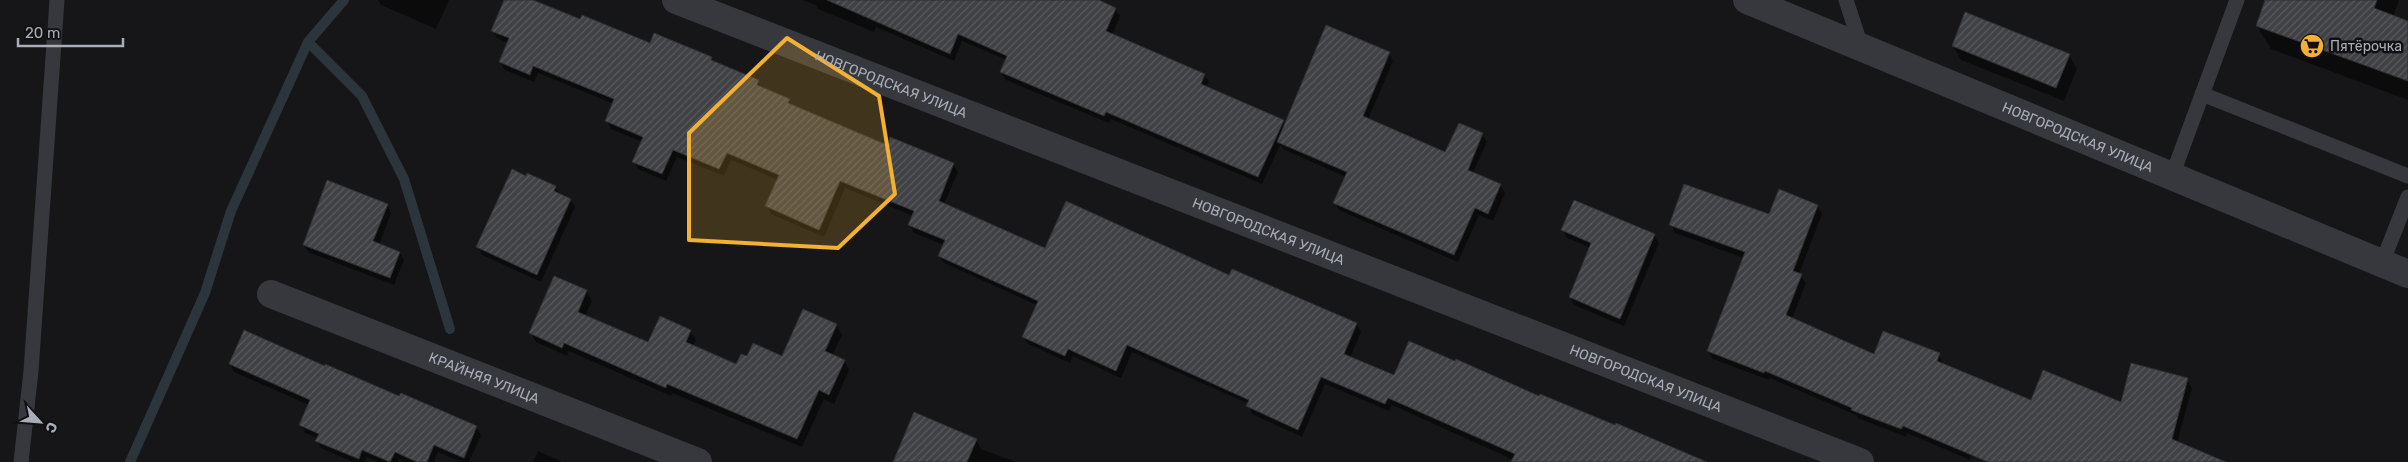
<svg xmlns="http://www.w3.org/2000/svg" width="2408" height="462" viewBox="0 0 2408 462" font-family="Rubik,sans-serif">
  <defs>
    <pattern id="building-hatch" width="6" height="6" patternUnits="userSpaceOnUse" patternTransform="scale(1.25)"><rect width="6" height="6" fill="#404145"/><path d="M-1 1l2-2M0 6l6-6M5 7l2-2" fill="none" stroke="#595a5e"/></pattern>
  </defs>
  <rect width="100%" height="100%" fill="#161618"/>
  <path fill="#0007" d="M378 0H449L436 29 381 5Z
    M506 0H530L581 21 650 45 711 58 714 63 758 81 762 89 789 100 792 106 887 147 953 164 958 172 944 204 1045 250 1230 276 1232 270 1357 324 1361 332 1350 358 1395 376 1675 462H1518L1392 405 1389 411 1325 384 1302 437 1252 414 1249 404 1132 352 1121 378 1073 356 1070 363 1028 344 1023 337 1037 305 944 263 939 256 944 245 914 233 910 225 913 216 845 188 824 237 771 214 767 206 778 180 731 160 724 176 677 157 666 181 638 169 634 161 642 142 611 129 607 121 614 104 538 73 534 82 505 70 500 62 508 43 497 38 493 31Z
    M802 0H1097L1115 9 1120 16 1112 35 1204 75 1209 82 1206 87 1283 121 1285 124 1389 53 1393 61 1368 120 1446 154 1482 134 1487 142 1473 173 1500 185 1505 193 1493 221 1479 215 1458 262 1339 210 1335 203 1346 177 1283 149 1280 145 1262 184 1111 119 1109 123 1006 80 1001 72 1007 60 962 41 954 61 876 27 874 32 818 9 816 5Z
    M2267 0H2399L2393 17 2408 22V100L2271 49 2257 26Z
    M1953 46 2069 55 2077 69 2064 101 1961 60Z
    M526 177 555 187 560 195 570 200 575 207 541 282 482 255 478 247Z
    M387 205 391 213 379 245 400 253 404 260 394 285 308 252 304 245Z
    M1817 206 1822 214 1799 274 1806 283 1792 319 1874 355 1939 354 1943 365 2031 402 2122 404 2187 380 2192 388 2177 443 2223 462H1988L1971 455 1970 460 1907 433 1906 437 1858 418 1856 415 1770 378 1769 380 1713 359 1708 351 1744 258 1675 233 1671 224 1770 216Z
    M1563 230 1654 235 1659 243 1624 326 1574 305 1570 297 1591 248 1567 238Z
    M586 291 592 301 585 316 649 344 690 331 696 340 693 346 737 365 748 358H783L836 325 842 335 832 356 844 361 849 370 834 404 824 399 802 447 672 393 671 396 569 351 567 356 536 342 531 333Z
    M230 364 325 368 476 427 481 435 469 462H461L438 452 434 462H405L399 459 398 462H378L367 457 365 462H353L321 448 317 441 318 438 305 433 301 425 309 405 234 372Z
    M976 440 981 449 1016 462H894Z
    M538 451 563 462H533Z"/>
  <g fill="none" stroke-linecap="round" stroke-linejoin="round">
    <path stroke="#2c353c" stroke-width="10" d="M308 42 362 96 404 179 450 329
      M130 462 205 293 231 211 308 42 344 0"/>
  </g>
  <path fill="url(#building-hatch)" stroke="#303034" d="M504 0H533L580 19 582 15 650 43 654 33 712 57 711 60 759 80 757 85 790 99 788 103 887 145 890 137 954 163 939 201 1045 248 1066 201 1229 275 1232 269 1357 323 1344 354 1394 375 1409 341 1455 361 1456 359 1539 396 1540 394 1615 425 1616 423 1707 462H1511L1515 454 1388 398 1385 404 1321 377 1298 430 1246 406 1249 400 1127 345 1116 371 1068 349 1065 356 1022 337 1038 301 938 256 945 240 908 225 914 211 840 181 819 230 765 206 779 175 727 153 719 169 673 150 662 174 632 162 643 137 605 121 614 99 533 66 530 75 499 62 509 38 491 31Z
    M827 0H1099L1116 8 1106 31 1205 74 1201 84 1284 120 1258 177 1106 112 1104 116 1000 72 1007 56 958 34 950 54Z
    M2265 0H2377L2374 8 2408 21V81L2256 26Z
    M1965 12 2070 54 2056 88 1952 46Z
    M1326 25 1390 52 1363 116 1445 152 1459 123 1483 133 1468 170 1501 184 1488 214 1475 208 1454 255 1333 203 1347 172 1277 142Z
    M512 169 526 176 527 173 556 186 554 191 571 199 537 275 476 247Z
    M327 180 388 204 373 241 400 252 390 278 303 245Z
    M1684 184 1769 214 1779 189 1818 205 1793 271 1802 274 1786 315 1874 354 1883 331 1940 353 1937 361 2031 400 2043 370 2121 402 2131 363 2188 378 2172 439 2226 462H1988L1903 426 1901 429 1851 410 1852 408 1765 371 1764 373 1707 351 1745 252 1669 225Z
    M1574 200 1655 234 1620 319 1569 297 1591 243 1561 230Z
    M554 276 587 290 578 312 648 342 660 316 691 330 686 342 736 364 741 354 747 356 753 343 782 356 803 309 837 324 825 351 845 360 829 395 819 390 797 439 667 384 666 388 564 343 562 348 529 333Z
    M244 330 325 366V364L399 396 401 393 477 426 464 458 434 445 427 462H417L395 452 390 462 362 450 359 459 315 441 319 434 299 425 310 400 229 364Z
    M914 412 977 439 967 462H893Z"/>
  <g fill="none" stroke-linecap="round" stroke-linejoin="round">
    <path stroke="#37383d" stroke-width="15" d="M1846 0 1861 46
      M2202 94 2408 176
      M2172 176 2237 0
      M2382 263 2408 197
      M21 462 31 371 57 0"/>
    <g stroke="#37383d" stroke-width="28">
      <path id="s1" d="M676 0 1860 462"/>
      <path id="s2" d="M1747 0 2408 274"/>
      <path id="s3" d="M271 294 698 462"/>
    </g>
  </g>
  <path fill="#f2b134" fill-opacity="0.2" stroke="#f2b134" stroke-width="4" stroke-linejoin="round" d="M787 38 879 96 895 194 838 248 689 240V133Z"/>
  <defs>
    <g id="supermarket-disc" transform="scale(1.25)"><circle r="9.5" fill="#f2b134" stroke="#111113"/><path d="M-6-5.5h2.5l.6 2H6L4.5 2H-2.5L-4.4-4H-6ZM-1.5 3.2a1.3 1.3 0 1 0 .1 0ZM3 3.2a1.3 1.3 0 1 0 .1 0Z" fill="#111"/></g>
  </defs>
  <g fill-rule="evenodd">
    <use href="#supermarket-disc" x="2312" y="46"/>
  </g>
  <g text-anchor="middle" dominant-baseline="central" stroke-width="5" stroke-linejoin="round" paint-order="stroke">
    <g font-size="14" fill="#a8adb8" stroke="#111113" text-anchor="start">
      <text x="2330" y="46">Пятёрочка</text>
    </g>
    <g font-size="14" fill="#a8adb8" stroke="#111113">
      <text stroke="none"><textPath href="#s1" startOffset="231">НОВГОРОДСКАЯ УЛИЦА</textPath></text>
      <text stroke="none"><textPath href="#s2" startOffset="358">НОВГОРОДСКАЯ УЛИЦА</textPath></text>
      <text stroke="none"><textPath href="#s1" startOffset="636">НОВГОРОДСКАЯ УЛИЦА</textPath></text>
      <text stroke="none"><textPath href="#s3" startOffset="229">КРАЙНЯЯ УЛИЦА</textPath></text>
      <text stroke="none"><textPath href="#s1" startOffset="1041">НОВГОРОДСКАЯ УЛИЦА</textPath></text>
    </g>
  </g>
  <g transform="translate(40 422) rotate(116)" stroke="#111113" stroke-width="4" paint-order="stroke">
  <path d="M0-4L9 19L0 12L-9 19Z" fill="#a8adb8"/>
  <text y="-8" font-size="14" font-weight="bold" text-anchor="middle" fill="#a8adb8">С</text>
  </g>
  <path d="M18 38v8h105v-8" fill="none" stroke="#a8adb8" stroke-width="2.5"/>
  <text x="25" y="38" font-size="15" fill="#a8adb8" stroke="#111113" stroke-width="4" paint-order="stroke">20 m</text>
</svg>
